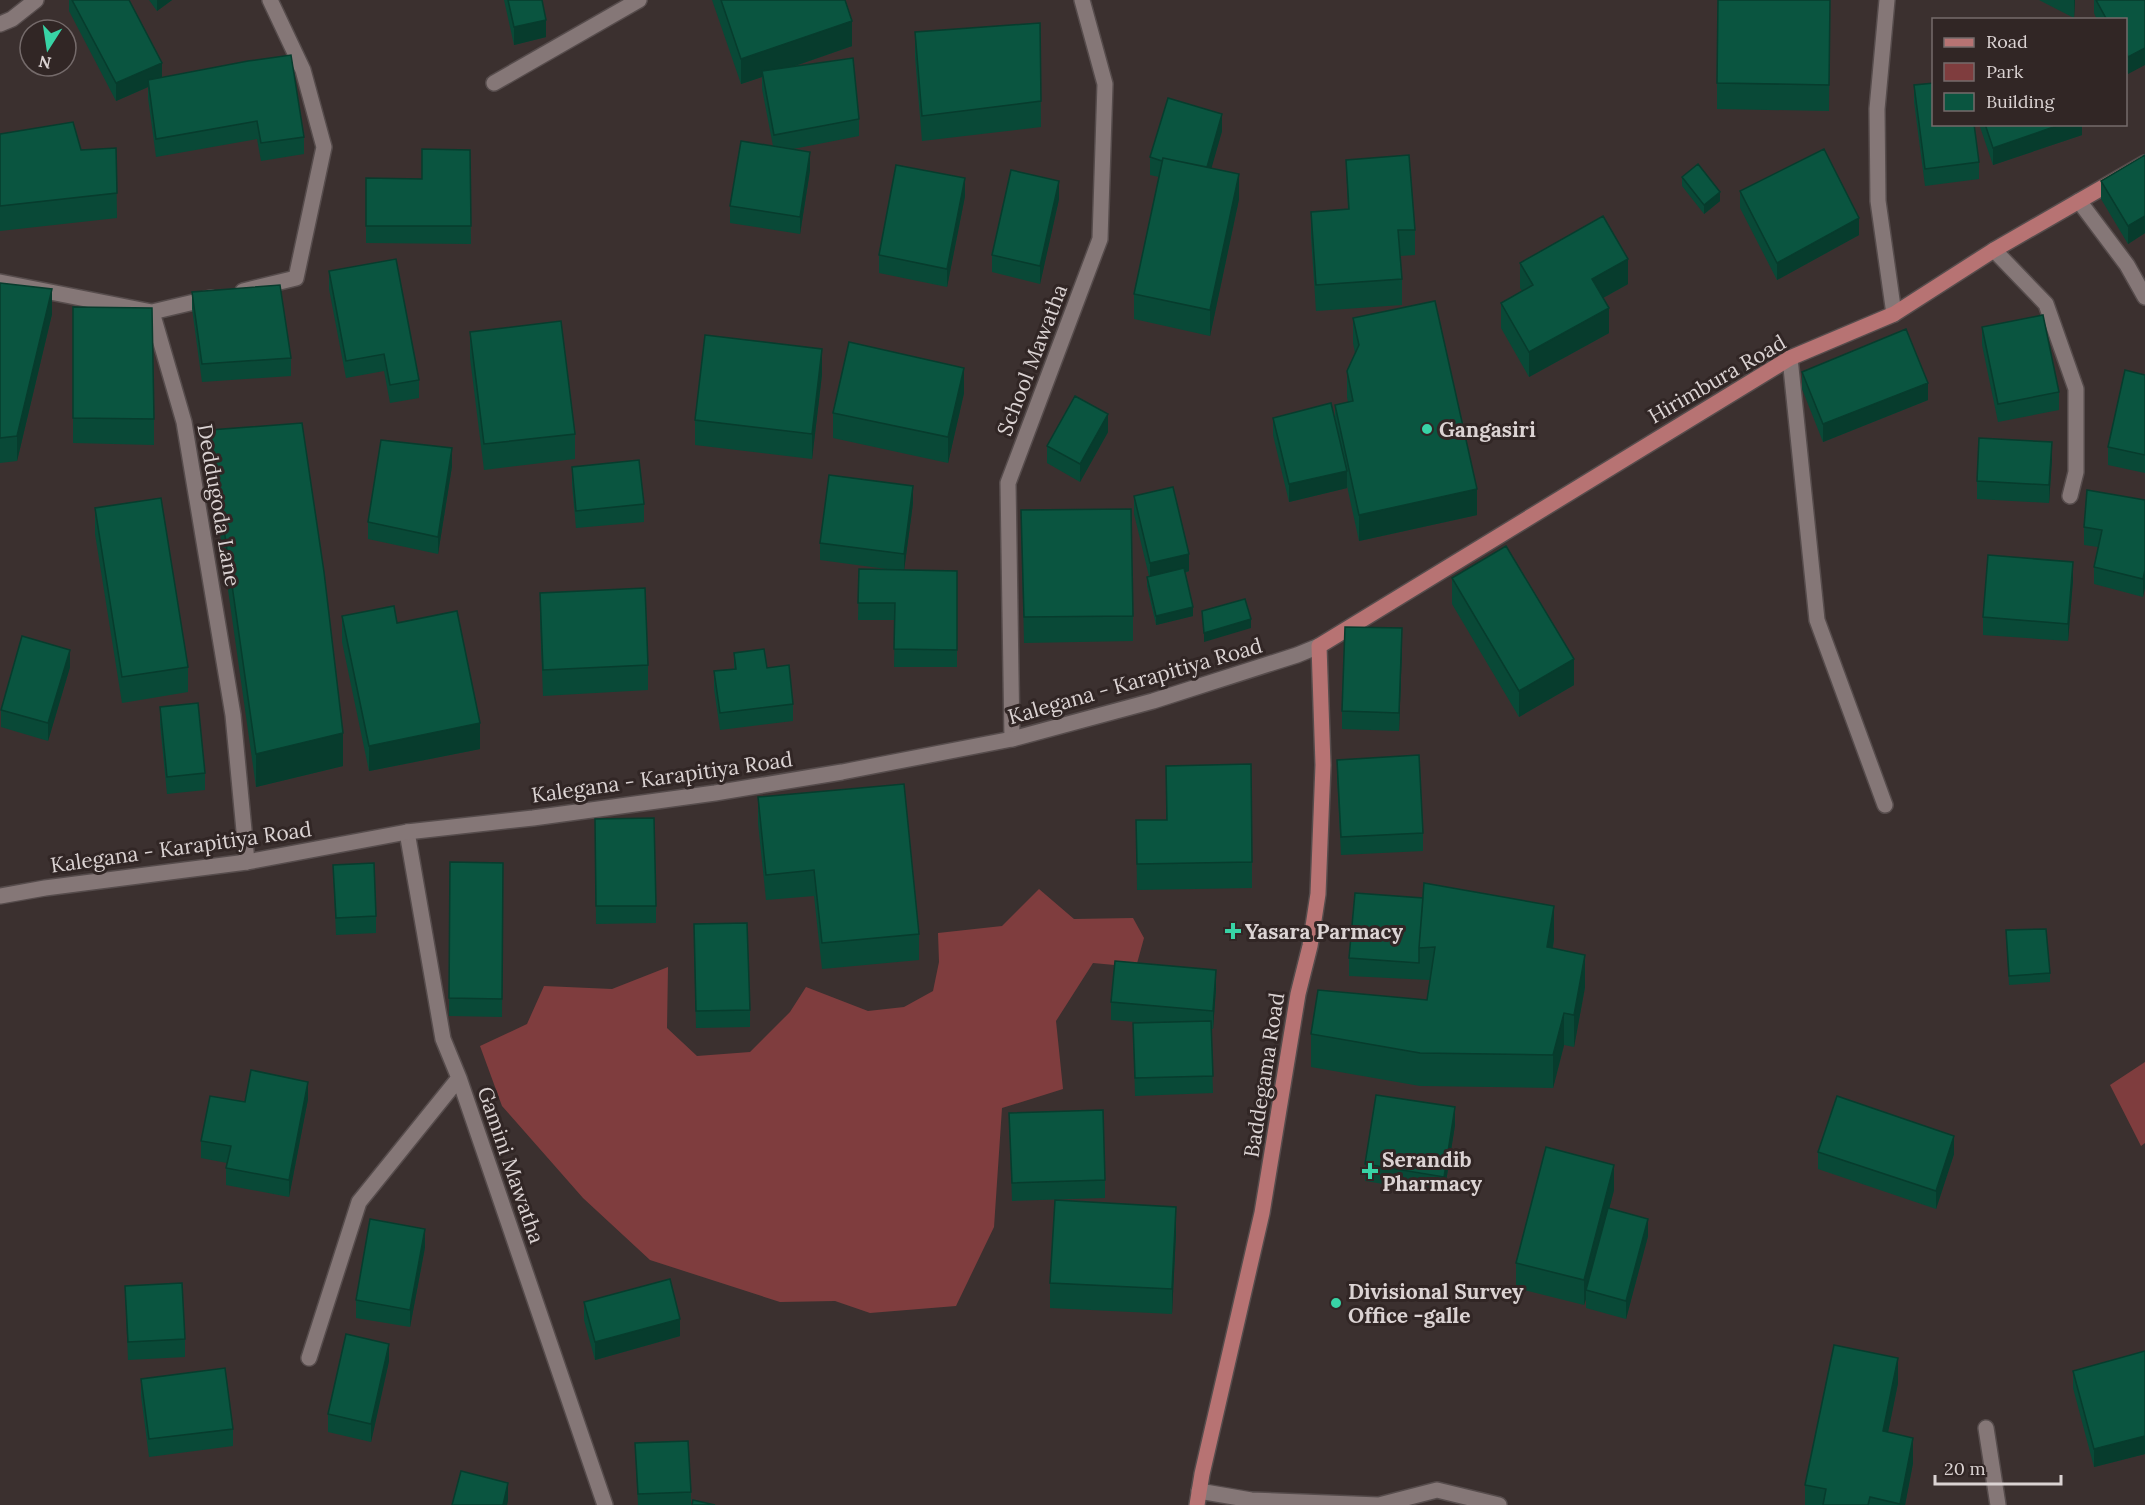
<svg xmlns="http://www.w3.org/2000/svg" width="2145" height="1505" viewBox="0 0 2145 1505" font-family="Lora,serif">
  <rect width="100%" height="100%" fill="#3b302f"/>
  <path fill="#7f3d3e" d="M1039 889 1074 919 1133 918 1144 938 1136 967 1093 963 1056 1021 1063 1089 1002 1108 994 1227 956 1306 870 1313 835 1301 780 1302 650 1260 583 1198 502 1106 480 1046 527 1024 544 986 612 989 668 967 667 1028 697 1056 750 1052 790 1012 806 987 868 1011 904 1007 933 991 939 962 938 933 1002 926Z
    M2145 1062V1143L2141 1146 2110 1085Z"/>
  <g fill="none" stroke-linecap="round" stroke-linejoin="round">
    <g stroke="#564c4c" stroke-width="18">
      <path id="minor" d="M1887 0 1877 109 1878 201 1894 314
        M0 24 12 19 36 0
        M494 83 639 0
        M2079 201 2127 265 2145 297
        M1994 250 2046 304 2076 389V472L2070 496
        M0 282 152 312 184 422 233 715 247 862
        M243 291 296 278 324 147 303 70 270 0
        M152 312 211 298
        M1790 358 1817 620 1885 805
        M1012 739 1008 483 1100 239 1105 84 1082 0
        M407 832 443 1039 459 1078 605 1505
        M309 1358 359 1202 459 1078
        M1986 1428 1998 1505
        M1199 1491 1251 1500 1379 1505 1437 1490 1499 1505"/>
    </g>
    <g stroke="#564c4c" stroke-width="18">
      <path id="secondary" d="M0 896 45 888 247 862 407 832 533 818 715 793 842 772 1012 739 1153 701 1297 655 1319 646"/>
    </g>
    <g stroke="#564c4c" stroke-width="18">
      <path id="primary" d="M1197 1505 1202 1474 1262 1213 1298 994 1310 946 1318 894 1323 765 1319 646 1790 358 1894 314 1994 250 2145 163"/>
    </g>
    <use href="#minor" stroke="#857777" stroke-width="15"/>
    <use href="#secondary" stroke="#857777" stroke-width="15"/>
    <use href="#primary" stroke="#b77373" stroke-width="15"/>
  </g>
  <path fill="#094937" d="M69 0H129L162 78 304 137V154L261 161 257 139 156 157 148 98V87L116 101 69 11Z
    M149 0H172L157 11Z
    M504 0H542L546 37 514 45Z
    M712 0H845L852 46 792 67 859 119V136L793 149 810 170 800 234 730 223V206L773 146 762 89V77L741 84Z
    M1830 0 1829 111 1717 109V83Z
    M2039 0H2075L2074 18Z
    M2094 0H2145L2128 74 2126 69V20H2097L2094 13Z
    M1040 23 1041 127 922 141 915 57V32Z
    M1914 85 1979 162V179L1925 186 1914 102Z
    M1979 124H2082V135L1993 165Z
    M1222 131 1211 168 1239 199 1210 336 1134 319V294L1159 177 1150 175V157Z
    M0 134 81 150 116 148 117 218 0 231Z
    M470 150 471 244 366 243V178L422 179Z
    M2145 155V233L2128 244 2101 199V181Z
    M1346 160 1415 230V255L1400 256 1402 279V305L1316 311 1311 237V212L1348 209Z
    M1682 177 1720 201 1704 214 1682 186Z
    M1740 191 1859 235 1777 280 1740 208Z
    M965 196 947 287 879 273V255Z
    M1059 199 1040 284 992 272V255Z
    M1520 263 1628 284 1603 298 1609 333 1529 377 1501 328V303L1522 291 1520 288Z
    M329 271 419 380V398L390 403 384 371 346 378 329 289Z
    M0 283 52 314 17 461 0 463Z
    M192 292 291 358V376L202 382 192 309Z
    M73 307 154 419V445L73 443Z
    M1353 318 1477 515 1359 541 1347 486V488L1289 502 1273 435V418L1335 419V405L1348 402 1347 397V371L1355 353 1353 343Z
    M1982 327 2059 392V410L1998 422 1982 345Z
    M470 332 575 434V459L484 470 470 358Z
    M1802 372 1928 400 1823 442 1802 389Z
    M822 374 812 459 695 445V420Z
    M2145 375V473L2108 465V447Z
    M964 393 948 463 833 438V413Z
    M210 430 343 766 256 787 210 463Z
    M1108 432 1080 482 1047 463V446Z
    M2052 459 2049 503 1977 499V481Z
    M452 466 438 554 368 539V522Z
    M572 467 644 504V522L576 528 572 485Z
    M1134 496 1189 571 1185 573 1193 616 1156 625 1147 586V577L1149 576 1134 514Z
    M2145 500 2143 597 2094 584V567L2098 547 2084 545V527Z
    M913 503 904 570 957 571V667H894L895 620H858L859 569 894 570 820 560V543Z
    M95 508 188 667V692L122 703 95 534Z
    M1021 510 1133 616V641L1024 643Z
    M1452 578 1574 685 1519 717 1452 604Z
    M2073 580 2068 641 1983 635V617Z
    M540 593 648 665V690L543 696 540 618Z
    M342 616 397 623 480 749 369 771 342 642Z
    M1402 646 1399 731 1342 729V711Z
    M734 653 767 668 793 704V721L720 730 714 689V671L734 669Z
    M70 667 48 741 1 727V710Z
    M160 707 205 773V790L167 794 160 724Z
    M1337 760 1423 833V851L1341 855 1337 777Z
    M1166 766 1252 862V888L1137 890 1136 820H1166Z
    M758 797 919 934V960L822 969 814 896 766 900 758 823Z
    M595 819 656 906V923L596 924Z
    M450 862 503 863 502 1017 449 1016Z
    M333 865 376 916V933L336 935Z
    M1355 893 1554 939 1553 948 1585 987 1574 1047 1564 1045 1553 1088 1420 1086 1311 1067V1034L1427 1000 1430 980 1349 976V958Z
    M2006 930 2050 973V982L2009 985Z
    M694 941 750 1010V1027L696 1028Z
    M1216 988 1213 1029H1211L1213 1093 1135 1096 1133 1023H1148L1111 1020V1002Z
    M308 1099 289 1197 226 1185V1168L227 1163 201 1158V1141L245 1102Z
    M1009 1113 1105 1180V1198L1012 1201Z
    M1455 1125 1444 1194 1365 1181V1164Z
    M1818 1152 1954 1154 1936 1209 1818 1169Z
    M1614 1190 1609 1208 1648 1236 1626 1319 1586 1308V1299L1584 1305 1516 1288V1263Z
    M1176 1232 1172 1314 1050 1308V1283Z
    M425 1247 410 1327 356 1318V1300Z
    M125 1286 185 1339V1357L128 1360Z
    M584 1302 680 1336 595 1360 584 1320Z
    M2145 1351V1454L2094 1467 2073 1388V1371Z
    M389 1361 371 1442 328 1432V1414Z
    M141 1379 233 1429V1446L149 1457 141 1396Z
    M1898 1383 1888 1432 1913 1463 1905 1505H1805V1485Z
    M635 1443 691 1492V1505H638Z"/>
  <path fill="#073c2d" d="M157 0H172L157 11Z
    M2074 0H2075L2074 18Z
    M546 20V37L514 45V27Z
    M852 21V46L763 77 762 71V77L741 84V59Z
    M2145 48V65L2128 74V57Z
    M162 63V81L148 80V87L116 101V83Z
    M1222 114V131L1205 191V173Z
    M2062 124H2082V135L1993 165V148Z
    M810 152V170L800 234V217Z
    M1239 174V199L1210 336V310Z
    M965 178V196L947 287V269Z
    M1059 181V199L1040 284V266Z
    M1720 192V201L1704 214V205Z
    M2145 216V233L2128 244V226Z
    M1859 218V235L1777 280V263Z
    M1628 259V284L1592 304V279Z
    M52 289V314L17 461V436Z
    M1609 308V333L1529 377V352Z
    M822 349V374L812 459V434Z
    M964 368V393L948 463V437Z
    M1928 383V400L1823 442V424Z
    M1108 414V432L1080 482V464Z
    M2052 442V459L2049 503V485Z
    M452 448V466L438 554V537Z
    M1347 471V488L1289 502V484Z
    M913 486V503L904 571V554Z
    M1477 489V515L1359 541V515Z
    M1189 554V571L1150 581V563Z
    M2073 562V580L2068 641V624Z
    M2145 570V588L2143 597V579Z
    M1193 607V616L1156 625V616Z
    M1251 619V628L1204 642V633Z
    M1402 628V646L1399 731V713Z
    M70 650V667L48 741V723Z
    M1574 659V685L1519 717V691Z
    M480 723V749L369 771V746Z
    M343 733V766L256 787V754Z
    M1554 906V939L1547 980V947Z
    M1585 955V987L1574 1047V1015Z
    M1216 970V988L1213 1029V1011Z
    M1564 1013V1045L1553 1088V1055Z
    M308 1082V1099L289 1197V1180Z
    M1455 1107V1125L1444 1194V1177Z
    M1954 1136V1154L1936 1209V1191Z
    M1614 1165V1190L1588 1291 1586 1290V1299L1584 1305V1280Z
    M1176 1207V1232L1172 1314V1289Z
    M1648 1219V1236L1626 1319V1301Z
    M425 1229V1247L410 1327V1310Z
    M680 1319V1336L595 1360V1342Z
    M389 1344V1361L371 1442V1424Z
    M1898 1358V1383L1883 1457V1431Z
    M2145 1436V1454L2094 1467V1449Z
    M1913 1438V1463L1905 1505H1900Z
    M508 1483V1501L507 1505H503Z"/>
  <path fill="#0a5540" stroke="#073c2d" stroke-width="1.5" d="M72 0H129L162 63 116 83Z
    M508 0H542L546 20 514 27Z
    M721 0H845L852 21 741 59Z
    M1718 0H1830L1829 85 1717 83Z
    M2096 0H2145V48L2128 57 2126 52V20H2107Z
    M1040 23 1041 101 922 116 915 32Z
    M291 55 304 137 261 143 257 121 156 139 148 80 248 61Z
    M853 58 859 119 774 135 762 71Z
    M1934 83V124H1974L1979 162 1925 169 1914 85Z
    M1168 98 1222 114 1207 167 1163 158 1162 161 1150 157Z
    M73 122 81 150 116 148 117 193 0 206V134Z
    M1985 124H2062L1993 148Z
    M741 141 810 152 800 217 730 206Z
    M422 149 470 150 471 226H366V178L422 179Z
    M1824 149 1859 218 1777 263 1740 191Z
    M1409 155 1415 230H1398L1402 279 1316 285 1311 212 1349 209 1346 160Z
    M2145 155V216L2128 226 2101 181Z
    M1163 158 1239 174 1210 310 1134 294Z
    M1698 164 1720 192 1704 205 1682 177Z
    M896 165 965 178 947 269 879 255Z
    M1011 170 1059 181 1040 266 992 255Z
    M1603 216 1628 259 1592 279 1609 308 1529 352 1501 303 1533 285 1520 263Z
    M396 259 419 380 390 385 384 354 346 361 329 271Z
    M0 283 52 289 17 436 0 438Z
    M280 285 291 358 202 364 192 292Z
    M1435 301 1477 489 1359 515 1335 405 1353 401 1347 371 1359 345 1353 318Z
    M73 307 152 308 154 419 73 418Z
    M2043 315 2059 392 1998 404 1982 327Z
    M561 321 575 434 484 444 470 332Z
    M1906 329 1928 383 1823 424 1802 372Z
    M705 335 822 349 812 434 695 420Z
    M849 342 964 368 948 437 833 413Z
    M2125 370 2145 375V455L2108 447Z
    M1075 396 1108 414 1080 464 1047 446Z
    M1331 403 1347 471 1289 484 1273 418Z
    M302 423 324 572 343 733 256 754 210 430Z
    M1979 438 2052 442 2049 485 1977 481Z
    M381 440 452 448 438 537 368 522Z
    M639 460 644 504 576 511 572 467Z
    M829 475 913 486 904 554 820 543Z
    M1173 487 1189 554 1150 563 1134 496Z
    M2087 490 2145 500V570L2143 579 2094 567 2102 530 2084 527Z
    M161 498 188 667 122 677 95 508Z
    M1131 509 1133 616 1024 617 1021 510Z
    M1506 546 1574 659 1519 691 1452 578Z
    M1988 555 2073 562 2068 624 1983 617Z
    M1184 568 1193 607 1156 616 1147 577Z
    M859 569 957 571V650L894 649 895 603H858Z
    M645 588 648 665 543 670 540 593Z
    M1245 599 1251 619 1204 633 1202 611Z
    M394 606 397 623 457 611 480 723 369 746 342 616Z
    M1345 627 1402 628 1399 713 1342 711Z
    M22 636 70 650 48 723 1 710Z
    M764 649 767 668 789 665 793 704 720 713 714 671 736 669 734 653Z
    M198 703 205 773 167 777 160 707Z
    M1419 755 1423 833 1341 837 1337 760Z
    M1251 764 1252 862 1137 864 1136 820H1167L1166 766Z
    M904 784 919 934 822 943 814 870 766 875 758 797Z
    M654 818 656 906H596L595 819Z
    M450 862 503 863 502 999 449 998Z
    M374 863 376 916 336 918 333 865Z
    M1424 883 1554 906 1547 947 1585 955 1574 1015 1564 1013 1553 1055 1420 1053 1311 1034 1318 990 1427 1000 1435 947 1419 948Z
    M1355 893 1423 898 1419 948V963L1349 958Z
    M747 923 750 1010 696 1011 694 924Z
    M2046 929 2050 973 2009 976 2006 930Z
    M1115 961 1216 970 1213 1011 1111 1002Z
    M1211 1021 1213 1076 1135 1078 1133 1023Z
    M251 1070 308 1082 289 1180 226 1168 231 1146 201 1141 210 1096 245 1102Z
    M1376 1095 1455 1107 1444 1177 1365 1164Z
    M1837 1096 1954 1136 1936 1191 1818 1152Z
    M1103 1110 1105 1180 1012 1183 1009 1113Z
    M1546 1147 1614 1165 1584 1280 1516 1263Z
    M1055 1200 1176 1207 1172 1289 1050 1283Z
    M1608 1208 1648 1219 1626 1301 1586 1290Z
    M370 1219 425 1229 410 1310 356 1300Z
    M670 1279 680 1319 595 1342 584 1302Z
    M182 1283 185 1339 128 1342 125 1286Z
    M346 1334 389 1344 371 1424 328 1414Z
    M1834 1345 1898 1358 1883 1431 1913 1438 1900 1504 1870 1497 1868 1505H1823L1826 1489 1805 1485Z
    M2145 1351V1436L2094 1449 2073 1371Z
    M225 1368 233 1429 149 1439 141 1379Z
    M688 1441 691 1492 638 1494 635 1443Z
    M461 1471 508 1483 503 1505H452Z
    M693 1500 715 1505H692Z"/>
  <g fill="#38d4a6" stroke="#312625" stroke-width="2">
    <circle cx="1427" cy="429" r="6"/>
    <path d="M1230 922h6v6h6v6h-6v6h-6v-6h-6v-6h6z"/>
    <path d="M1367 1162h6v6h6v6h-6v6h-6v-6h-6v-6h6z"/>
    <circle cx="1336" cy="1303" r="6"/>
  </g>
  <g text-anchor="middle" dominant-baseline="central" stroke-width="6" stroke-linejoin="round" paint-order="stroke">
    <g font-size="21" fill="#dbd3d3" stroke="#312625">
      <text transform="translate(1032 360) rotate(-69)">School Mawatha</text>
      <text transform="translate(1717 379) rotate(-30)">Hirimbura Road</text>
      <text transform="translate(219 505) rotate(80)">Deddugoda Lane</text>
      <text transform="translate(1135 681) rotate(-16)">Kalegana - Karapitiya Road</text>
      <text transform="translate(662 777) rotate(-8)">Kalegana - Karapitiya Road</text>
      <text transform="translate(181 847) rotate(-8)">Kalegana - Karapitiya Road</text>
      <text transform="translate(1264 1075) rotate(-81)">Baddegama Road</text>
      <text transform="translate(511 1165) rotate(71)">Gamini Mawatha</text>
    </g>
    <g font-size="21" font-weight="bold" fill="#dbd3d3" stroke="#312625" text-anchor="start">
      <text x="1439" y="429">Gangasiri</text>
      <text x="1245" y="931">Yasara Parmacy</text>
      <text x="1382" y="1159">Serandib<tspan x="1382" dy="24">Pharmacy</tspan></text>
      <text x="1348" y="1291">Divisional Survey<tspan x="1348" dy="24">Office -galle</tspan></text>
    </g>
  </g>
  <rect x="1932" y="18" width="195" height="108" fill="#312625" stroke="#756b6b" stroke-width="1.5"/>
  <rect x="1944" y="38" width="30" height="9" fill="#b77373" stroke="#756b6b" stroke-width="1.5"/>
  <text x="1986" y="48" font-size="18" fill="#dbd3d3">Road</text>
  <rect x="1944" y="63" width="30" height="18" fill="#7f3d3e" stroke="#756b6b" stroke-width="1.5"/>
  <text x="1986" y="78" font-size="18" fill="#dbd3d3">Park</text>
  <rect x="1944" y="93" width="30" height="18" fill="#0a5540" stroke="#756b6b" stroke-width="1.5"/>
  <text x="1986" y="108" font-size="18" fill="#dbd3d3">Building</text>
  <g transform="translate(48 48) rotate(192)"><circle r="28" fill="#312625" stroke="#756b6b" stroke-width="1.5"/>
  <path d="M0-4.5L10 22L0 15L-10 22Z" fill="#38d4a6"/>
  <text y="-9" font-size="16" font-weight="bold" text-anchor="middle" fill="#dbd3d3">N</text>
  </g>
  <path d="M1935 1475v9h126v-9" fill="none" stroke="#dbd3d3" stroke-width="3"/>
  <text x="1944" y="1475" font-size="18" fill="#dbd3d3" stroke="#312625" stroke-width="4.5" paint-order="stroke">20 m</text>
</svg>
